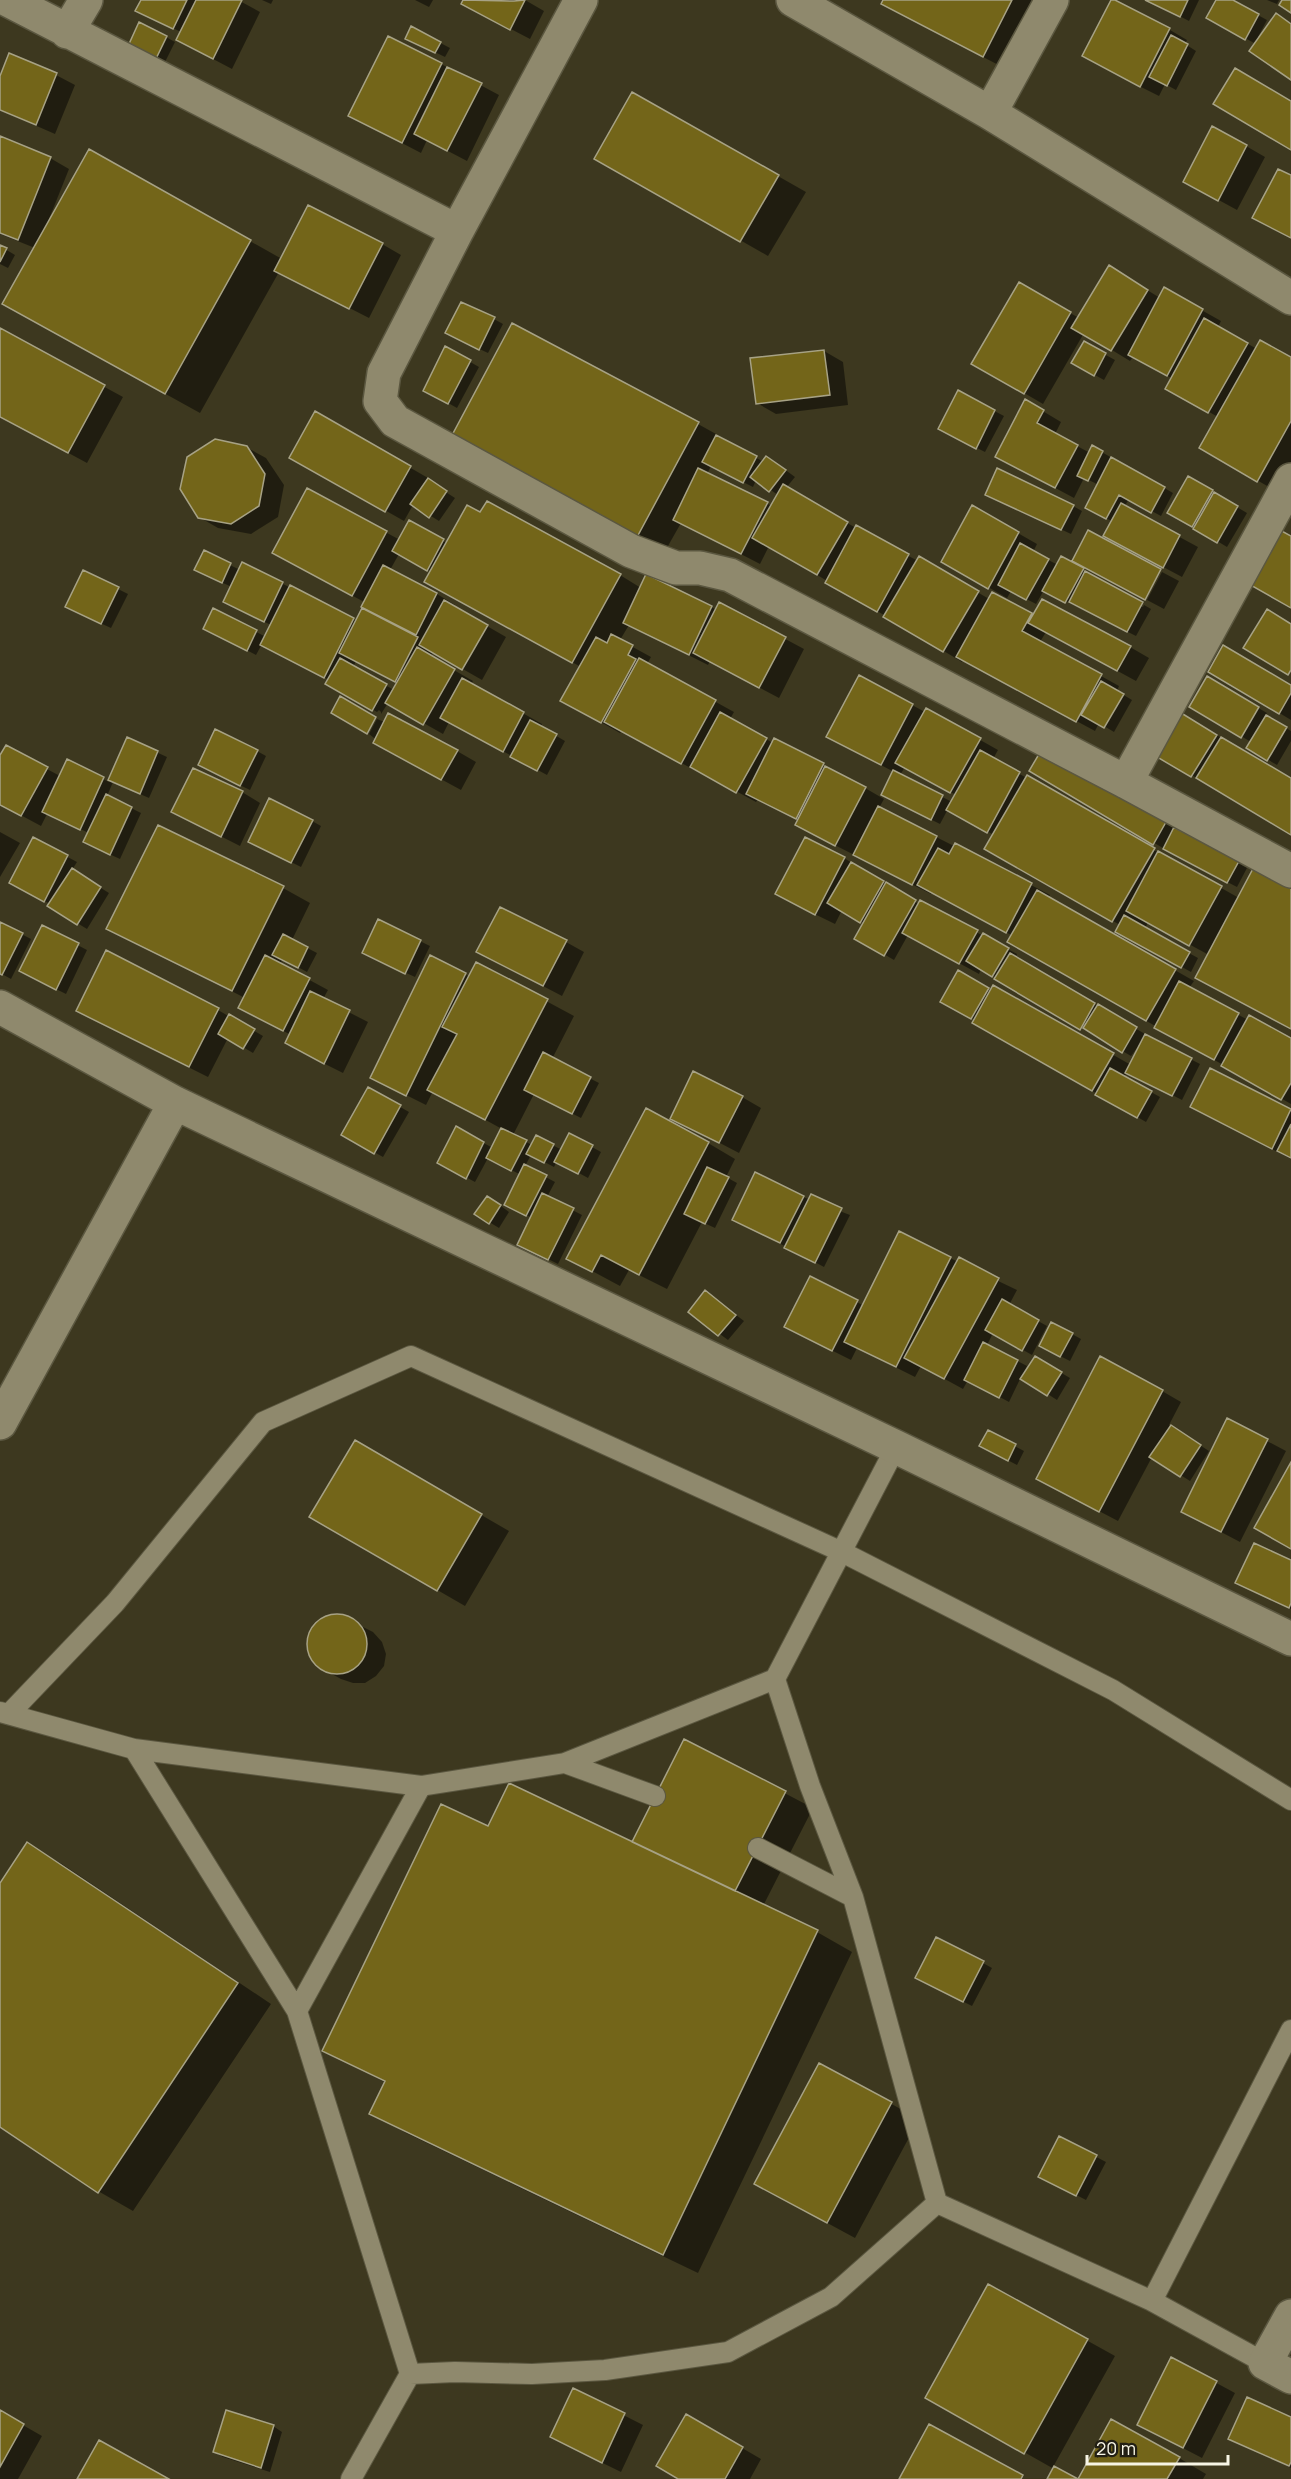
<svg xmlns="http://www.w3.org/2000/svg" width="1291" height="2479" viewBox="0 0 1291 2479" font-family="Manrope,sans-serif">
  <rect width="100%" height="100%" fill="#3d381f"/>
  <path fill="#0007" fill-rule="evenodd" d="M142 0H238L260 12 232 69 196 50 181 32 146 15Z
    M262 0H273L271 4Z
    M415 0H433L429 7Z
    M465 0H525L544 11 530 39 463 4Z
    M885 0H1047L1010 71 910 19Z
    M1148 0H1199L1189 21Z
    M1218 0H1230L1267 20 1258 37 1260 38 1276 15 1291 24V78L1256 44 1208 18Z
    M1267 0H1279L1277 4Z
    M412 28 450 48 445 57 416 43Z
    M1170 30 1187 40 1185 44 1196 51 1176 90 1165 84 1159 96 1141 87Z
    M166 37 175 42 160 72 135 59Z
    M10 55 56 75 75 85 55 134 0 110V79Z
    M441 64 499 95 467 161 427 140 421 153 350 116Z
    M633 94 806 192 768 256 596 158Z
    M0 138 50 158 69 169 49 219H51L89 151 282 259 382 244 401 255 369 318 279 272 200 413 39 324 35 248 0 234Z
    M1246 146 1265 157 1237 210 1204 192Z
    M0 246 15 255 8 268 0 264Z
    M1128 278 1160 298 1164 289 1221 321 1218 327 1257 349 1291 359V464L1276 491 1201 448 1218 417 1167 388 1173 379 1133 357 1130 361 1084 333 1043 404 973 363 1019 284 1079 318Z
    M494 319 503 324 488 353 456 338Z
    M513 325 698 424 725 439 724 441 764 462 776 463 795 477 786 488 856 528 918 561 920 558 989 599 992 594 1034 616 1130 647 1149 658 1136 681 1046 632 1040 642 1119 686 1117 691 1132 700 1114 732 1099 723 1095 731 963 660 962 662 769 546 760 564 681 523 664 553 479 454ZM711 466 753 487 756 480 778 495 772 506 707 474Z
    M0 330 123 397 87 463 0 416Z
    M1084 343 1115 360 1104 380 1073 363Z
    M446 348 479 367 457 408 425 390Z
    M824 351 843 362 848 405 776 414 757 403Z
    M958 392 1004 416 985 452 949 434Z
    M1026 401 1061 422 1055 434 1090 453 1093 447 1173 493 1161 516 1129 499 1124 507 1198 547 1182 577 1124 546 1113 522 1087 507 1098 486 1095 483 1084 478 1074 498 1016 467Z
    M316 413 428 478 427 480 455 498 439 521 413 505 404 521 291 457Z
    M246 447 266 458 284 485 278 517 251 534 218 528 199 517Z
    M1188 478 1247 513 1227 547 1169 512Z
    M308 490 400 540 410 522 447 543 620 575 641 588 647 576 717 610 720 604 804 649 779 698 710 661 708 665 629 625 620 640 651 657 647 664 734 712 730 719 773 743 775 740 865 788 884 799 879 808 1031 885 1050 895 1048 898 1194 981 1189 988 1248 1020 1291 1040V1104L1009 942 1013 936 932 892 931 894 815 835 799 820 758 799 756 802 701 772 700 773 622 731 620 733 562 700 581 667 453 597 432 572 399 554 390 570 437 594 455 605 454 607 506 637 482 680 433 652 431 657 473 681 471 684 542 724 541 727 565 741 547 775 449 722 443 734 388 703 381 714V712L379 710 377 712 327 683 329 680 262 644 256 655 214 633V610L266 637 271 625 234 607 232 587 205 575 204 552 240 570 243 564 357 621 366 603 292 563ZM356 661 399 683 394 690 353 667Z
    M996 499 1073 506 1082 511 1071 534Z
    M972 507 1037 544 1033 552 1058 565 1062 558 1140 606 1143 607 1144 605 1151 609 1136 636 1044 590 1036 604 1011 591 1007 598 943 561Z
    M84 572 128 594 111 628 76 612Z
    M1162 572 1179 581 1164 609 1147 600Z
    M1210 671 1291 687V720Z
    M860 677 925 712 927 710 998 750 993 759 1239 898 1291 1029 1209 955 1148 922 1145 929 1198 958 1191 972 1117 931 1120 925 986 849 994 835 948 809 940 824 892 800 894 772 847 747ZM905 767 956 795 952 802 900 775Z
    M1207 678 1267 713 1265 716 1291 731V741L1277 765 1248 748 1251 742 1191 706Z
    M1179 713 1291 779V833L1154 753Z
    M377 719 457 751 476 762 461 790 393 753 369 734Z
    M128 739 167 757 149 798 113 782 107 796 141 813 120 859 94 847 89 833 47 814 41 826 0 804V759L6 747 60 776 68 761 109 782Z
    M257 751 266 756 250 790 208 770Z
    M1042 751 1181 832 1247 868 1237 887 1173 854 1031 770Z
    M242 792 260 803 240 846 173 812Z
    M312 821 321 826 301 867 259 846Z
    M0 832 20 843 0 877Z
    M34 839 77 862 72 870 109 893 87 929 49 906 50 904 11 882Z
    M844 858 919 904 920 902 1017 954 1016 958 1145 1034 1144 1035 1200 1064 1182 1100 1127 1072 1124 1077 1160 1097 1146 1122 974 1023 975 1020 942 1001 959 972 992 991 994 987 1131 1065 1141 1046 1139 1045 1131 1056 981 969 979 974 908 935 894 960 856 938 864 923 842 910 835 924 796 905Z
    M283 888 310 903 292 940 317 953 307 972 283 959 280 964 328 990 323 999 368 1022 343 1073 305 1054 291 1035 259 1018 245 998 108 928Z
    M379 921 430 946 415 977 373 958Z
    M0 923 31 939 11 979 0 973Z
    M43 927 87 950 66 994 30 976Z
    M566 942 584 952 562 996 497 962Z
    M106 953 218 1010 263 1036 253 1053 228 1038 208 1077 96 1021Z
    M431 957 470 977 477 964 574 1016 552 1059 599 1083 581 1118 534 1094 513 1135 532 1145 537 1137 562 1150 592 1147 601 1152 588 1178 557 1161 554 1167 531 1155 525 1166 555 1182 547 1197 582 1215 558 1264 528 1249 532 1218 515 1209 521 1175 488 1158 475 1182 439 1163 457 1129 493 1148 502 1129 433 1091 426 1105 372 1078Z
    M1211 1070 1291 1111V1159L1192 1107Z
    M369 1089 409 1112 383 1157 343 1135Z
    M742 1097 761 1108 739 1153 672 1118Z
    M708 1143 735 1159 726 1177 737 1183 715 1228 702 1222 667 1289 629 1270 620 1286 568 1258Z
    M803 1197 850 1215 824 1267 734 1219Z
    M497 1203 509 1212 499 1228 476 1214Z
    M950 1258 1017 1290 1009 1305 1047 1326 1032 1355 993 1333 987 1345 1027 1366 1024 1372 1026 1373 1036 1358 1070 1378 1057 1400 1021 1377 1009 1402 968 1380 963 1389 921 1366 915 1377 857 1348 851 1360 805 1337 857 1302 864 1306Z
    M706 1292 744 1321 728 1340 690 1312Z
    M1072 1334 1081 1339 1070 1361 1050 1351Z
    M1162 1391 1181 1402 1169 1425 1209 1451 1190 1481 1152 1457 1118 1521 1057 1489Z
    M988 1432 1024 1451 1017 1465 990 1451Z
    M1267 1441 1286 1451 1240 1542 1183 1512Z
    M355 1442 509 1531 465 1606 311 1517Z
    M1291 1561V1609L1237 1582Z
    M341 1616 373 1632 382 1642 386 1654 384 1666 376 1676 365 1683H353L341 1679 321 1668 312 1658 309 1646 311 1633 318 1623 329 1617Z
    M685 1741 813 1808 763 1906 817 1932 852 1952 698 2273 406 2133 371 2113 386 2083 324 2050 489 1828 632 1843Z
    M27 1844 62 1864 271 2004 133 2211 98 2191 0 2126V1885Z
    M983 1963 992 1968 972 2006 926 1983Z
    M820 2065 919 2119 855 2238 783 2199Z
    M1060 2138 1106 2162 1086 2200 1049 2181Z
    M989 2286 1115 2356 1053 2467 1076 2479H1049L1054 2469 927 2397Z
    M1172 2359 1235 2393 1202 2458 1158 2435Z
    M574 2390 643 2425 621 2472 570 2447Z
    M0 2412 42 2436 18 2479H0Z
    M687 2416 761 2459 750 2479H681Z
    M1291 2418V2468L1230 2438Z
    M273 2426 282 2432 270 2472 223 2457 214 2452Z
    M1179 2458 1206 2474 1203 2479H1080Z"/>
  <path fill="#736519" stroke="#a7a285" stroke-width="1.5" d="M141 0H187L173 29 135 11Z
    M196 0H242L213 59 176 40Z
    M463 0 514 1 525 0 510 30 461 4Z
    M883 0H1012L983 57 881 4Z
    M1111 0H1115L1170 28 1140 87 1082 56Z
    M1145 0H1188L1180 17Z
    M1216 0H1233L1259 14 1245 40 1206 18Z
    M1282 0H1291V13L1279 5Z
    M1276 13 1291 24V80L1249 51Z
    M139 22 167 36 151 69 124 55Z
    M411 26 441 42 435 53 405 39Z
    M1171 35 1188 44 1167 86 1149 77Z
    M388 36 442 63 402 143 348 116Z
    M9 53 57 73 36 125 0 110V76Z
    M447 67 482 83 447 151 414 134Z
    M1235 68 1291 101V150L1213 104Z
    M632 92 779 175 740 242 594 159Z
    M1212 126 1247 145 1218 201 1183 182Z
    M0 136 51 157 18 240 0 233Z
    M89 149 251 240 165 394 2 304Z
    M1278 169 1291 175V238L1252 218Z
    M308 205 383 243 349 309 274 271Z
    M0 245 7 248 0 262Z
    M1109 265 1148 290 1111 351 1071 328Z
    M1019 282 1071 312 1024 394 971 364Z
    M1164 287 1203 309 1167 376 1128 355Z
    M461 302 495 317 479 350 445 333Z
    M1204 318 1248 343 1208 413 1165 389Z
    M512 323 699 422 636 539 450 439Z
    M0 328 105 385 68 453 0 417Z
    M1260 340 1291 357V421L1257 482 1199 448Z
    M1084 341 1106 353 1094 376 1071 363Z
    M445 346 471 360 448 404 423 391Z
    M824 350 830 395 756 404 750 358Z
    M958 390 995 410 976 449 938 429Z
    M1025 399 1044 410 1037 423 1078 445 1055 488 995 457Z
    M315 411 411 466 385 512 289 458Z
    M716 435 757 456 743 483 702 462Z
    M215 439 247 446 265 474 259 506 231 524 198 518 180 489 187 457Z
    M1092 445 1103 451 1088 481 1077 476Z
    M766 456 786 470 769 492 750 477Z
    M1111 457 1165 487 1151 513 1119 495 1106 519 1085 508Z
    M698 468 768 502 741 554 673 520Z
    M997 468 1074 505 1061 530 985 495Z
    M1188 476 1213 490 1192 527 1167 513Z
    M428 478 447 491 429 518 410 504Z
    M783 484 848 522 817 575 752 538Z
    M307 488 387 531 352 596 272 553Z
    M1214 492 1238 506 1217 543 1193 529Z
    M487 501 621 574 572 663 424 582 467 505 480 512Z
    M1121 503 1180 535 1163 568 1103 536Z
    M972 505 1019 532 988 589 941 562Z
    M409 520 444 539 427 571 392 551Z
    M856 525 909 554 877 612 825 583Z
    M1278 529 1291 536V608L1247 583Z
    M1088 530 1161 569 1145 600 1072 561Z
    M1020 543 1049 559 1026 600 998 585Z
    M204 550 231 563 222 583 194 570Z
    M919 556 979 591 943 652 883 617Z
    M1061 556 1084 568 1065 603 1042 591Z
    M242 562 283 582 264 622 223 602Z
    M383 565 437 593 416 635 361 607Z
    M83 570 119 587 101 624 65 607Z
    M1085 571 1143 602 1127 632 1069 602Z
    M646 574 712 606 689 655 623 623Z
    M290 585 354 618 324 678 260 645Z
    M992 592 1032 613 1022 631 1102 674 1076 722 956 657Z
    M1042 599 1131 646 1117 671 1028 623Z
    M444 600 488 625 462 670 419 645Z
    M719 602 786 637 759 688 693 653Z
    M213 608 257 630 247 651 203 629Z
    M362 608 418 637 395 682 339 653Z
    M1267 609 1291 624V670L1288 675 1243 648Z
    M611 634 633 645 628 655 636 659 601 723 560 701 596 637 607 643Z
    M1223 645 1291 685V693L1279 714 1208 672Z
    M417 647 455 669 423 725 385 703Z
    M340 658 387 684 372 711 325 684Z
    M639 658 716 700 681 764 604 722Z
    M859 675 913 704 881 765 826 737Z
    M1207 676 1259 707 1241 738 1189 707Z
    M462 678 524 712 503 752 440 718Z
    M1101 681 1124 694 1104 728 1081 715Z
    M340 696 376 717 367 734 331 713Z
    M926 708 981 738 950 793 895 763Z
    M1178 711 1217 735 1191 777 1152 754Z
    M720 712 767 738 736 793 690 767Z
    M388 713 458 750 441 780 373 743Z
    M1266 715 1287 727 1267 761 1246 748Z
    M530 720 557 734 537 771 510 757Z
    M215 729 258 750 240 786 198 765Z
    M127 737 158 751 140 794 108 780Z
    M1221 737 1291 778V835L1196 778Z
    M774 738 824 763 796 819 746 794Z
    M6 745 48 767 21 816 0 805V755Z
    M1042 749 1166 822 1153 845 1029 771Z
    M980 750 1020 772 987 833 946 810Z
    M67 759 104 777 80 830 42 812Z
    M825 766 866 787 835 846 795 825Z
    M193 768 243 791 221 837 171 812Z
    M893 770 943 795 931 820 881 795Z
    M1027 775 1155 848 1112 922 984 849Z
    M106 794 132 807 110 855 83 842Z
    M269 798 313 820 291 863 248 842Z
    M878 806 937 836 912 885 853 855Z
    M158 825 284 886 232 991 106 929Z
    M1174 827 1239 861 1227 883 1163 849Z
    M33 837 68 855 44 902 9 883Z
    M805 837 845 857 815 915 775 894Z
    M955 843 1032 883 1006 933 917 885 938 848 949 854Z
    M1158 851 1222 886 1189 946 1126 911Z
    M851 862 884 881 860 923 827 903Z
    M1256 863 1291 882V1029L1195 978Z
    M72 868 101 887 77 925 47 906Z
    M886 882 916 900 884 956 854 939Z
    M1037 890 1176 969 1146 1021 1007 942Z
    M920 900 978 930 959 964 902 933Z
    M500 907 567 940 543 986 476 952Z
    M1124 915 1190 952 1181 968 1115 932Z
    M378 919 421 940 405 974 362 953Z
    M0 922 23 933 2 975 0 974Z
    M42 925 79 943 56 990 19 971Z
    M983 933 1009 948 992 977 966 961Z
    M283 934 308 947 298 968 272 955Z
    M106 950 219 1008 189 1067 76 1011Z
    M1010 953 1095 1003 1080 1030 994 979Z
    M265 955 310 978 283 1031 238 1008Z
    M430 955 466 973 406 1096 370 1078Z
    M476 962 548 999 485 1120 427 1090 457 1034 442 1027Z
    M958 970 989 988 971 1019 940 1002Z
    M1179 981 1239 1013 1214 1060 1154 1028Z
    M993 985 1114 1053 1092 1091 972 1023Z
    M310 991 350 1010 324 1064 285 1043Z
    M1098 1004 1137 1027 1122 1053 1083 1028Z
    M229 1014 255 1029 243 1049 218 1034Z
    M1249 1015 1291 1038V1083L1281 1100 1221 1066Z
    M1145 1034 1192 1058 1172 1096 1125 1073Z
    M543 1052 591 1077 572 1114 524 1090Z
    M1110 1068 1152 1091 1137 1118 1095 1095Z
    M1210 1068 1291 1109 1272 1149 1190 1107Z
    M693 1071 743 1096 719 1143 670 1119Z
    M368 1087 401 1105 374 1154 341 1135Z
    M646 1108 709 1142 639 1275 601 1255 592 1272 566 1259Z
    M1291 1124V1158L1277 1151Z
    M456 1126 484 1142 466 1179 437 1163Z
    M501 1128 527 1140 511 1171 486 1158Z
    M569 1133 593 1145 578 1174 554 1162Z
    M536 1135 554 1144 544 1163 526 1154Z
    M524 1164 547 1175 526 1216 504 1205Z
    M707 1167 729 1177 705 1224 684 1214Z
    M755 1172 804 1196 780 1243 732 1220Z
    M542 1193 574 1208 548 1260 517 1245Z
    M811 1194 842 1208 815 1263 784 1248Z
    M487 1196 501 1205 489 1224 474 1214Z
    M899 1231 951 1257 896 1367 844 1342Z
    M959 1257 999 1278 944 1379 904 1358Z
    M810 1276 858 1300 832 1351 784 1327Z
    M705 1290 736 1315 718 1336 688 1312Z
    M1002 1299 1039 1320 1022 1351 985 1330Z
    M1051 1322 1073 1333 1060 1357 1039 1346Z
    M983 1342 1018 1360 999 1398 964 1380Z
    M1035 1356 1062 1372 1047 1396 1020 1379Z
    M1100 1356 1163 1390 1099 1512 1036 1479Z
    M1227 1418 1268 1439 1221 1532 1181 1512Z
    M1171 1425 1201 1445 1180 1477 1149 1457Z
    M988 1430 1016 1444 1008 1461 979 1446Z
    M355 1440 482 1514 437 1591 309 1517Z
    M1291 1462V1549L1254 1528Z
    M1254 1543 1291 1560V1603L1289 1608 1235 1583Z
    M307 1644a30 30 0 1 1 60 0a30 30 0 1 1-60 0Z
    M684 1739 786 1791 735 1891 632 1842Z
    M509 1783 818 1930 663 2255 369 2114 385 2081 322 2051 441 1804 488 1826Z
    M27 1842 238 1983 98 2193 0 2127V1883Z
    M936 1937 984 1961 963 2002 915 1978Z
    M819 2063 892 2102 827 2223 754 2184Z
    M1059 2136 1097 2155 1076 2196 1038 2177Z
    M988 2284 1088 2339 1024 2454 925 2398Z
    M1171 2357 1217 2381 1183 2448 1137 2425Z
    M573 2388 625 2413 602 2463 550 2437Z
    M1247 2397 1291 2417V2462L1289 2466 1228 2439Z
    M0 2410 24 2424 0 2467Z
    M226 2410 274 2425 261 2468 213 2452Z
    M686 2414 743 2447 725 2479H678L656 2466Z
    M1111 2419 1180 2457 1167 2479H1047L1054 2466 1078 2479Z
    M929 2424 1023 2475 1021 2479H899Z
    M99 2440 169 2479H77Z"/>
  <g fill="none" stroke-linecap="round" stroke-linejoin="round">
    <g stroke="#5b5740" stroke-width="22">
      <path id="lane" d="M0 1712 134 1749 421 1786
        M9 1714 115 1603 263 1422 411 1356 842 1552 1113 1690 1291 1800
        M134 1749 297 2011
        M565 1763 775 1679
        M758 1848 853 1897
        M937 2203 1152 2301 1265 2363
        M1152 2301 1291 2030
        M410 2374 455 2372 532 2374 605 2370 728 2352 831 2297 937 2203 853 1897 810 1786 775 1679 896 1447
        M351 2479 410 2374 297 2011 421 1786 565 1763 655 1796"/>
    </g>
    <g stroke="#5b5740" stroke-width="36">
      <path id="street" d="M8 0 457 231
        M581 0 457 231 384 373 380 401 395 421 631 551 676 568H700L730 575 1126 782 1291 871
        M793 0 990 113 1291 298
        M67 32 86 0
        M990 113 1052 0
        M1126 782 1291 480
        M0 1007 175 1103 896 1447 1291 1639
        M0 1423 175 1103
        M1291 2316 1265 2363 1291 2377"/>
    </g>
    <use href="#lane" stroke="#8f896d" stroke-width="20"/>
    <use href="#street" stroke="#8f896d" stroke-width="33"/>
  </g>
  <path d="M1087 2455v9h141v-9" fill="none" stroke="#f7f5e5" stroke-width="3"/>
  <text x="1096" y="2455" font-size="18" fill="#f7f5e5" stroke="#221f14" stroke-width="4.5" paint-order="stroke">20 m</text>
</svg>
